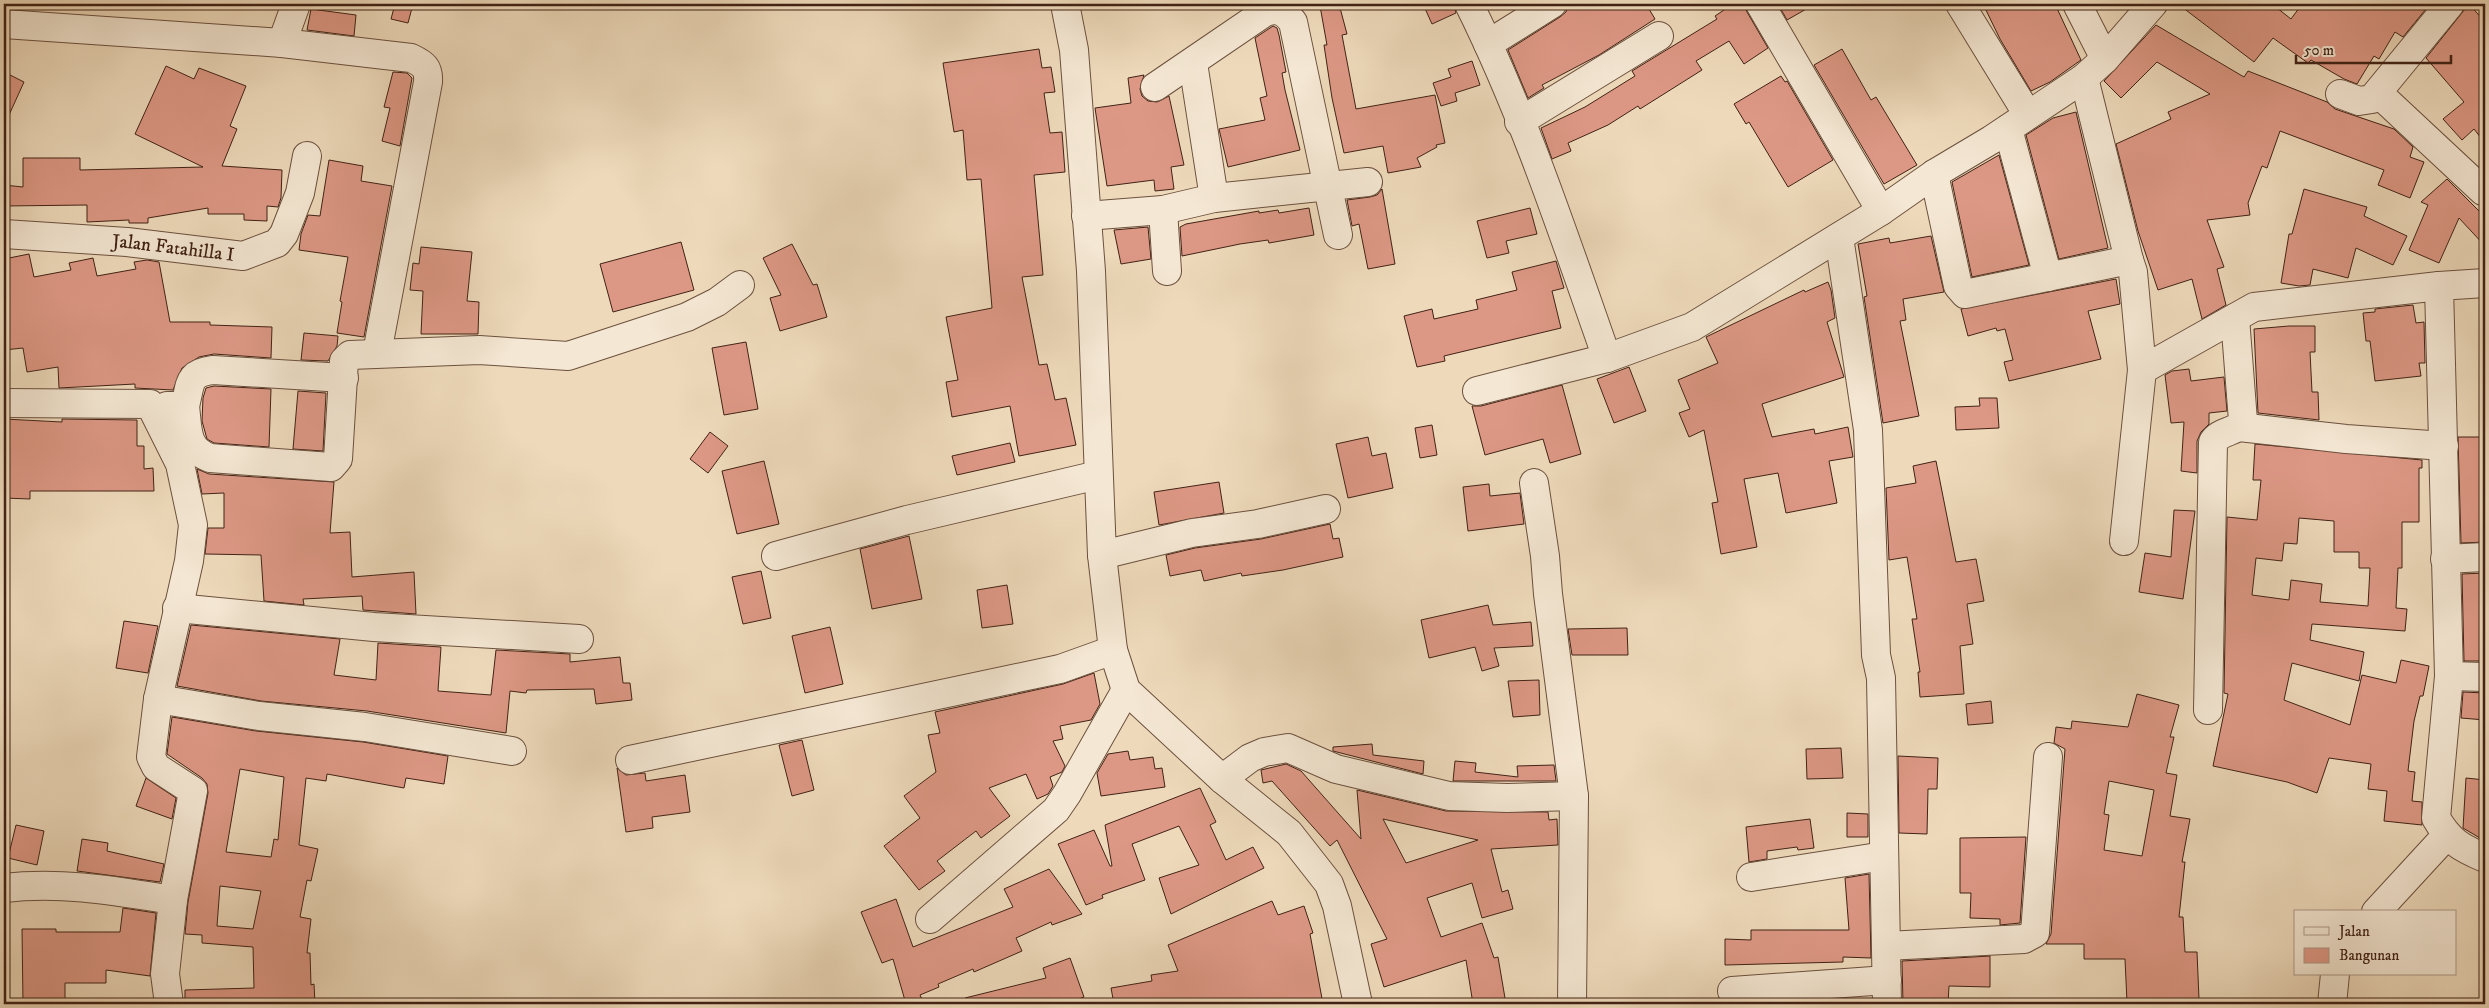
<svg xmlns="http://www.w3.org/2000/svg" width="2489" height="1008" viewBox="0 0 2489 1008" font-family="'IM FELL DW Pica',serif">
  <rect width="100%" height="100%" fill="#eedabb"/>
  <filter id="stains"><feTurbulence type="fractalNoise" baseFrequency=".004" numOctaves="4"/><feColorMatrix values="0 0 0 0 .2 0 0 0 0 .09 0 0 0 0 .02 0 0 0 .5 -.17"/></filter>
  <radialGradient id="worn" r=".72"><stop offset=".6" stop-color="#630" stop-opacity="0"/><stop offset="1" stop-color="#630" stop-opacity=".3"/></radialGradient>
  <path fill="#dd9885" stroke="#412215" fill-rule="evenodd" d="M395 4H413L408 23 391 19Z
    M1339 4 1347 34 1342 35 1356 109 1435 95 1445 143 1436 145 1437 147 1417 158 1421 167 1388 173 1383 146 1344 153 1332 98 1324 45H1327L1320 6Z
    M1423 4H1454L1456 13 1432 24Z
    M1568 4H1646L1655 19 1599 55 1542 85 1544 88 1528 98 1508 50 1560 17 1566 12Z
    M1719 4H1744L1747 12 1768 48 1744 64 1729 41 1696 61 1702 70 1640 109 1638 106 1608 125 1568 143 1571 151 1552 159 1541 128 1585 107 1635 76 1632 71 1717 19 1715 16 1724 10Z
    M1778 4H1815L1787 20Z
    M1983 4H2055L2081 60 2050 82 2031 91 2000 39Z
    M2178 4H2272L2291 19 2302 4H2430L2403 37 2395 32 2379 59 2374 56 2357 84 2344 79 2311 60 2308 63 2273 38 2254 62Z
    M2469 4 2485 22V143L2474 129 2462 140 2443 119 2464 102 2426 58Z
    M311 9 356 15 354 36 307 30Z
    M2156 25 2244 77 2248 71 2327 102 2335 109 2394 129 2413 147 2410 157 2424 162 2410 198 2378 185 2384 170 2280 131 2267 168 2262 166 2248 203 2250 215 2207 220 2224 267 2217 269 2226 305 2202 319 2192 279 2158 290 2138 231 2116 144 2171 119 2168 112 2210 94 2157 62 2121 98 2104 81Z
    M1273 26 1277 28 1279 35 1286 72 1282 73 1285 90 1300 150 1228 167 1219 129 1265 120 1260 98 1267 96 1255 38Z
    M1039 49 1042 68 1051 67 1055 92 1044 93 1050 133 1062 132 1065 172 1034 175 1043 275 1022 277 1039 365 1047 364 1055 400 1066 398 1076 445 1019 456 1010 406 952 417 946 382 958 380 946 317 992 308 981 179 967 180 963 130 954 132 943 63Z
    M1842 49 1871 100 1876 97 1917 165 1884 184 1814 65Z
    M1472 61 1480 85 1455 93 1457 101 1441 106 1433 83 1451 77 1448 69Z
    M166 66 194 79 199 68 246 86 230 126 237 129 222 166 282 170 281 198 278 207 267 206V221L244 220V214H208V208L148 218V223H129V220L87 222V205L4 206V185L23 187V158H80V170L203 167 135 134Z
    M4 72 24 82 4 126Z
    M393 72 407 73 412 78 400 146 382 141 390 108 384 107Z
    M1144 75 1140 89 1142 96 1148 101 1157 102 1169 96 1184 165 1171 167 1174 189 1155 191 1154 180 1107 186 1095 108 1131 103 1128 78Z
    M1781 76 1785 82 1787 81 1833 160 1788 187 1749 122 1746 124 1734 104Z
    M2076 112 2108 248 2059 259 2026 135 2053 118Z
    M1999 155 2029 265 1972 277 1952 182Z
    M329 160 363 166 361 181 392 186 364 337 337 333 342 302 340 301 348 257 299 250 301 234 308 215 320 216Z
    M2447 179 2485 217V246L2459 218 2439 263 2409 250 2428 205 2421 202Z
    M1382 189 1395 264 1368 269 1359 224 1352 226 1347 200 1370 197 1377 195Z
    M2304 189 2367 207 2364 216 2407 236 2393 265 2356 248 2348 278 2313 269 2310 285 2299 286 2281 283 2289 234H2292Z
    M1309 208 1314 235 1269 243 1268 240 1240 244 1182 256 1180 227 1186 224 1259 211V213L1278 210 1279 213Z
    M1530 208 1537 234 1506 241 1509 253 1487 258 1477 221Z
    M1148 227 1151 259 1121 264 1114 230Z
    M1931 236 1944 292 1903 299 1906 320 1900 321 1919 416 1883 423 1864 297 1867 296 1858 244 1889 238 1890 243Z
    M681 242 694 290 613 312 600 264Z
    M792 244 813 285 817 284 827 317 780 331 770 298 781 295 763 258Z
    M421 247 472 252 467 301 479 302 478 334H421L423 291 410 290 413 263 419 264Z
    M29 254 34 277 71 270 69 263 93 258 97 276 136 269 134 262 147 260 159 262 170 322H210V325L272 327 271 358 214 354 199 357 182 368 173 390 135 388V384L59 388 58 367 27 372 23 348 4 350V259Z
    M1556 261 1564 288 1552 291 1561 328 1444 356 1445 361 1417 367 1404 316 1432 309 1434 319 1478 309 1476 300 1517 290 1512 272Z
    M2116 279 2120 304 2088 311 2101 359 2009 381 2004 362 2013 360 2005 329 1997 331 1996 328 1968 336 1961 309Z
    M1828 282 1831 290 1835 318 1827 322 1844 377 1762 404 1772 437 1814 429 1815 434 1848 427 1853 457 1829 461 1837 503 1786 513 1778 473 1744 479 1757 547 1721 554 1712 503 1718 502 1704 430 1689 437 1679 413 1690 409 1678 380 1718 363 1706 337 1804 290 1805 292Z
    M2413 305 2416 323 2424 322 2425 363H2419L2421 376 2375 381 2370 341H2366L2363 313 2375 312V309Z
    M2289 326H2315V352H2310L2312 392H2318L2319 420 2258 413 2254 329Z
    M304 333 338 336 337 346 328 361 301 360Z
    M746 342 758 409 724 415 712 348Z
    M1629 367 1646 411 1614 423 1597 379Z
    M2189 369 2191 381 2224 377 2227 411 2209 413V424L2201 432 2197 441V473L2181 471 2184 422 2171 423 2165 375 2172 371Z
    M1562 385 1581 454 1550 463 1543 439 1485 455 1472 406H1481Z
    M214 386 271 389 269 447 214 443 207 439 202 421 203 398 206 388Z
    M298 391 326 393 323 451 293 449Z
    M1979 398H1997L1999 428 1956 430 1955 407 1980 406Z
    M4 419 62 422V419L137 420V446H144V469L153 468 154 491H30V499L4 498Z
    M1432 425 1437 455 1420 458 1415 428Z
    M710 432 728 446 708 473 690 459Z
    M1368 437 1372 456 1386 453 1393 488 1348 498 1336 444Z
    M2458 437H2485V542L2461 543Z
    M1010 443 1015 462 957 475 952 456Z
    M2255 444 2422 460V468H2419V522H2402V568H2398L2396 608 2407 609 2405 631 2312 624 2310 640 2364 652 2359 681 2292 663 2284 700 2350 725 2362 675 2396 683 2401 660 2429 666 2423 696H2420L2414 721 2408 771 2415 772 2412 801 2422 802V825L2384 821 2387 791 2368 789 2371 764 2329 758 2317 793 2287 782 2213 766 2228 694 2224 693 2227 517 2257 520 2261 480H2253ZM2299 518 2334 521V552H2359V568H2370L2368 606 2320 602 2322 584 2291 580 2289 600 2252 595 2256 558 2282 561 2284 543 2297 544Z
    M764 461 779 524 737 534 722 471Z
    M1936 461 1956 562 1976 559 1984 601 1967 604 1973 644 1960 646 1964 694 1920 697 1918 672H1920L1912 619H1917L1907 557 1889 560 1886 488 1916 483 1913 466Z
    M197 469 209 474 334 482 330 533 350 532 352 577 414 572 416 614 363 610 362 596 303 599 304 605 264 601 261 555 205 554 208 528H224V493L202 494Z
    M1219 482 1224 513 1159 525 1154 492Z
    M1489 484 1490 496 1520 493 1524 524 1468 531 1463 487Z
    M2174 510 2195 511 2183 599 2139 592 2145 553 2171 557Z
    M1330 524 1333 539 1339 538 1343 557 1283 570 1242 576 1241 573 1204 581 1201 570 1170 576 1166 555 1195 548 1261 539Z
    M909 536 922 599 872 609 860 549Z
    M761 571 771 618 743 624 732 577Z
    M2485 573V661H2464L2462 574Z
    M1007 585 1013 624 982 628 977 590Z
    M1488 605 1493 625 1531 622 1533 646 1494 648 1499 666 1482 671 1475 647 1429 658 1421 620Z
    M124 621 158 626 148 673 116 668Z
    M191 625 340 639 334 675 376 680 378 643 441 647 438 691 491 695 496 650 570 654V662L620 657 623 683H630L632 700 596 704 594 689 527 690 526 693 510 691 506 733 367 711 261 701 177 686Z
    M830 627 843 684 805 693 792 636Z
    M1627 628 1628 655H1572L1568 629Z
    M1094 673 1100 704 1091 720 1060 726 1063 739 1053 741 1065 766 1062 772 1050 777 1053 786 1048 794 1037 799 1026 774 989 788 1010 816 981 838 976 831 937 861 945 871 919 890 884 846 920 818 904 796 936 772 928 735 940 733 935 712 1063 684Z
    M1539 680 1540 715 1513 717 1508 681Z
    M2463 692 2485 693V720L2461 718Z
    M2137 694 2179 705 2170 737H2174L2166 773 2177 775 2170 816 2190 819 2182 862H2185L2179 917H2183L2185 952H2197L2199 999 2127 1002 2125 959H2084V944H2046L2051 934 2065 749 2054 743 2056 727 2071 729 2072 721 2128 727ZM2109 781 2154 790 2142 856 2104 850 2109 815 2104 814Z
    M1991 701 1993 723 1968 725 1966 704Z
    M172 717 256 731 363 742 448 756 444 784 406 778 404 788 327 774 326 781 306 778 299 845 318 849 311 881 307 880 300 917 311 919 307 953H310L311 985 314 984 315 1004H185V990L254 988 253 947 202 943V935L185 934 188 902 208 793 207 784 202 778 167 754ZM240 769 284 777 278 840 274 839 271 857 226 852ZM220 886 261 891 253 929 217 926Z
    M802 740 814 790 792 796 779 745Z
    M1372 744 1373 755 1424 761 1423 774 1333 751V747Z
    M1841 748 1843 778 1807 779 1806 749Z
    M1128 751 1130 760 1153 757 1155 769 1162 768 1165 787 1101 796 1097 773 1108 754Z
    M1898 756 1938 758 1937 789H1928L1927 834 1899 833Z
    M1455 761 1476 763 1475 772 1518 777 1517 766 1554 765 1556 781H1453Z
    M1286 764 1301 771 1361 839 1357 790 1446 811 1548 812 1549 820 1557 819 1558 845 1491 849 1502 892 1508 890 1513 909 1482 918 1472 883 1427 898 1441 937 1482 923 1494 958 1498 957 1506 1004H1473L1466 960 1384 987 1371 944 1387 939 1337 840 1330 846 1272 781 1263 783 1261 770ZM1383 819 1478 840 1406 863Z
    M617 768 626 775 645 773 646 781 685 775 690 812 652 817 653 828 626 832Z
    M146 778 176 798 172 819 136 806Z
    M2466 778 2485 780V841L2463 828Z
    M1200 788 1216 822 1210 825 1226 860 1253 847 1264 868 1171 914 1159 878 1199 865 1179 826 1132 844 1145 880 1102 895 1103 898 1086 905 1058 844 1094 830 1110 866H1112L1105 825Z
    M1847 813 1868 814V837H1847Z
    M1810 819 1814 848 1798 850 1797 847 1767 851V859L1749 862 1746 827Z
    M16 825 44 831 37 865 8 858Z
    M2026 837 2020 923 2000 925V919L1970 918 1971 893H1960V838Z
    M82 839 108 843 107 851 164 864 160 882 77 871Z
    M1049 869 1082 914 1052 925 1051 922 1016 938 1022 951 974 972 973 969 938 984 939 987 920 995 924 1004H906L893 959 882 963 861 912 896 899 913 947 1013 907 1004 889Z
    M1869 874 1871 958 1843 957V962L1725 965V939L1751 940V930H1849L1845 878Z
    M1272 901 1278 915 1304 906 1313 933 1310 934 1323 1004H1114L1111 988 1152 981 1151 975 1178 971 1168 945Z
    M123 908 156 913 150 976 106 970V983H65V1004H23L22 929H56V932H120Z
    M1990 956V987L1949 986 1948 1004H1903L1902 961Z
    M1070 958 1084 997 1065 1004H965V998L1046 978 1043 968Z"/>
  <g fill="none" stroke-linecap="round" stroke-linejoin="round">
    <g stroke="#6c503e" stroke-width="30">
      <g id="minor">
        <path d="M1065 4 1074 50 1091 271 1102 555 1113 650 1126 690 1222 779 1289 833 1329 884 1337 906 1358 1004"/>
        <path d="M1469 4C1525 117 1565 239 1607 358"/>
        <path d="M1760 4 1881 211"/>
        <path d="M1960 4 2028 115"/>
        <path d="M2077 4 2105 59"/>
        <path d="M4 24 282 43 411 58C424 64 429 68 428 82L377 353"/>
        <path d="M282 43 296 4"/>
        <path d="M1488 44 1552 4"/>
        <path d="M1193 63 1214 198"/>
        <path d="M1155 87 1265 12C1279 8 1284 11 1293 22L1338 235"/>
        <path d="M2378 93 2483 191"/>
        <path d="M2340 94 2359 101 2372 99 2450 4"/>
        <path d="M1519 122 1659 36"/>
        <path d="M2008 129 2048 277"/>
        <path d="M1934 174 1958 286 1965 294 2129 260 2084 78"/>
        <path d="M1163 210 1167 271"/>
        <path d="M1086 216 1163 210 1214 198 1368 182"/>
        <path id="s1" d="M4 234 127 242 243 256 277 243 284 234 300 193 307 156"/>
        <path d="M1839 237 1868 430 1876 655 1881 678 1887 1004"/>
        <path d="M2129 260 2133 272 2142 370 2254 307 2439 286"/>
        <path d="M2485 283 2439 286 2449 676 2436 818C2449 841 2461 848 2485 858"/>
        <path d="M1477 391 1607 358 1692 327 1881 211 1934 174 1991 140 2084 78 2105 59 2153 4"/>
        <path d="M4 403 150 404 180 464 193 525 189 561 158 699 151 757 156 767 193 791 173 900 165 974 169 1004"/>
        <path d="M167 406H185C191 384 187 373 213 370L344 378"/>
        <path d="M185 406C188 429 185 449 210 458L331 467 338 459 344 361 350 355 479 350 568 356 687 317 717 302 740 285"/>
        <path d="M2239 427 2346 439 2444 446"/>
        <path d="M1534 483 1545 556 1548 594 1574 796 1572 1004"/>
        <path d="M2124 541 2142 370"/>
        <path d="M1102 555 1192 533 1258 524 1326 509"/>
        <path d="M776 556 907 520 1098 475"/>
        <path d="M2445 559 2485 557"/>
        <path d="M177 608 374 627 579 639"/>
        <path d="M2449 676 2485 677"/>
        <path d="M158 699 259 716 365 727 512 751"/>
        <path d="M2208 710 2213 442C2220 430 2237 433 2243 421L2235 318"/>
        <path d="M630 760 1060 669 1113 650"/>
        <path d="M1222 779 1250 758 1264 752 1288 748 1336 769 1449 796 1507 798 1574 796"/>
        <path d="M1751 877 1884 856"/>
        <path d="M4 888C61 881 116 891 173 900"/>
        <path d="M2376 912 2446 836"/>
        <path d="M930 919 1056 810 1067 794 1126 690"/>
        <path d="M1886 946 2024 939 2035 933 2048 757"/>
        <path d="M1732 991 1887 980"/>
        <path d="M2332 1004 2335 974"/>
      </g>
    </g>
    <use href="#minor" stroke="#f4e7d3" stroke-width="28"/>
  </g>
  <g text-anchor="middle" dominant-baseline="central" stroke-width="4.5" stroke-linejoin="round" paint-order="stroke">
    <g font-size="19" fill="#412215" stroke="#f4e7d3">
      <text stroke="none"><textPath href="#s1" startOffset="170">Jalan Fatahilla I</textPath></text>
    </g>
  </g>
  <rect width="2489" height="1008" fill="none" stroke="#eedabb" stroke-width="20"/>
  <rect x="5" y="5" width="2479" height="998" fill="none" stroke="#412215" stroke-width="2.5"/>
  <rect x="10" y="10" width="2469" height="988" fill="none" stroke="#412215"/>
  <rect x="2294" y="910" width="162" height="65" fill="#f4e7d3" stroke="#ac9887"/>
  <rect x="2304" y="927" width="25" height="8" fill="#f4e7d3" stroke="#ac9887"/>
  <text x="2339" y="936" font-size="15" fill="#412215">Jalan</text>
  <rect x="2304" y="948" width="25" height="15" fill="#dd9885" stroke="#ac9887"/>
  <text x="2339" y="960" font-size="15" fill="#412215">Bangunan</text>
  <path d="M2296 55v8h155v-8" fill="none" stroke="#412215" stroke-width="2.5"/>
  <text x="2304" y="55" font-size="15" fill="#412215" stroke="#f4e7d3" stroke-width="4" paint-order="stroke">50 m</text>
  <rect width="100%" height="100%" filter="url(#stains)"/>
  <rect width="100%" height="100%" fill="url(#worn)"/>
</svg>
